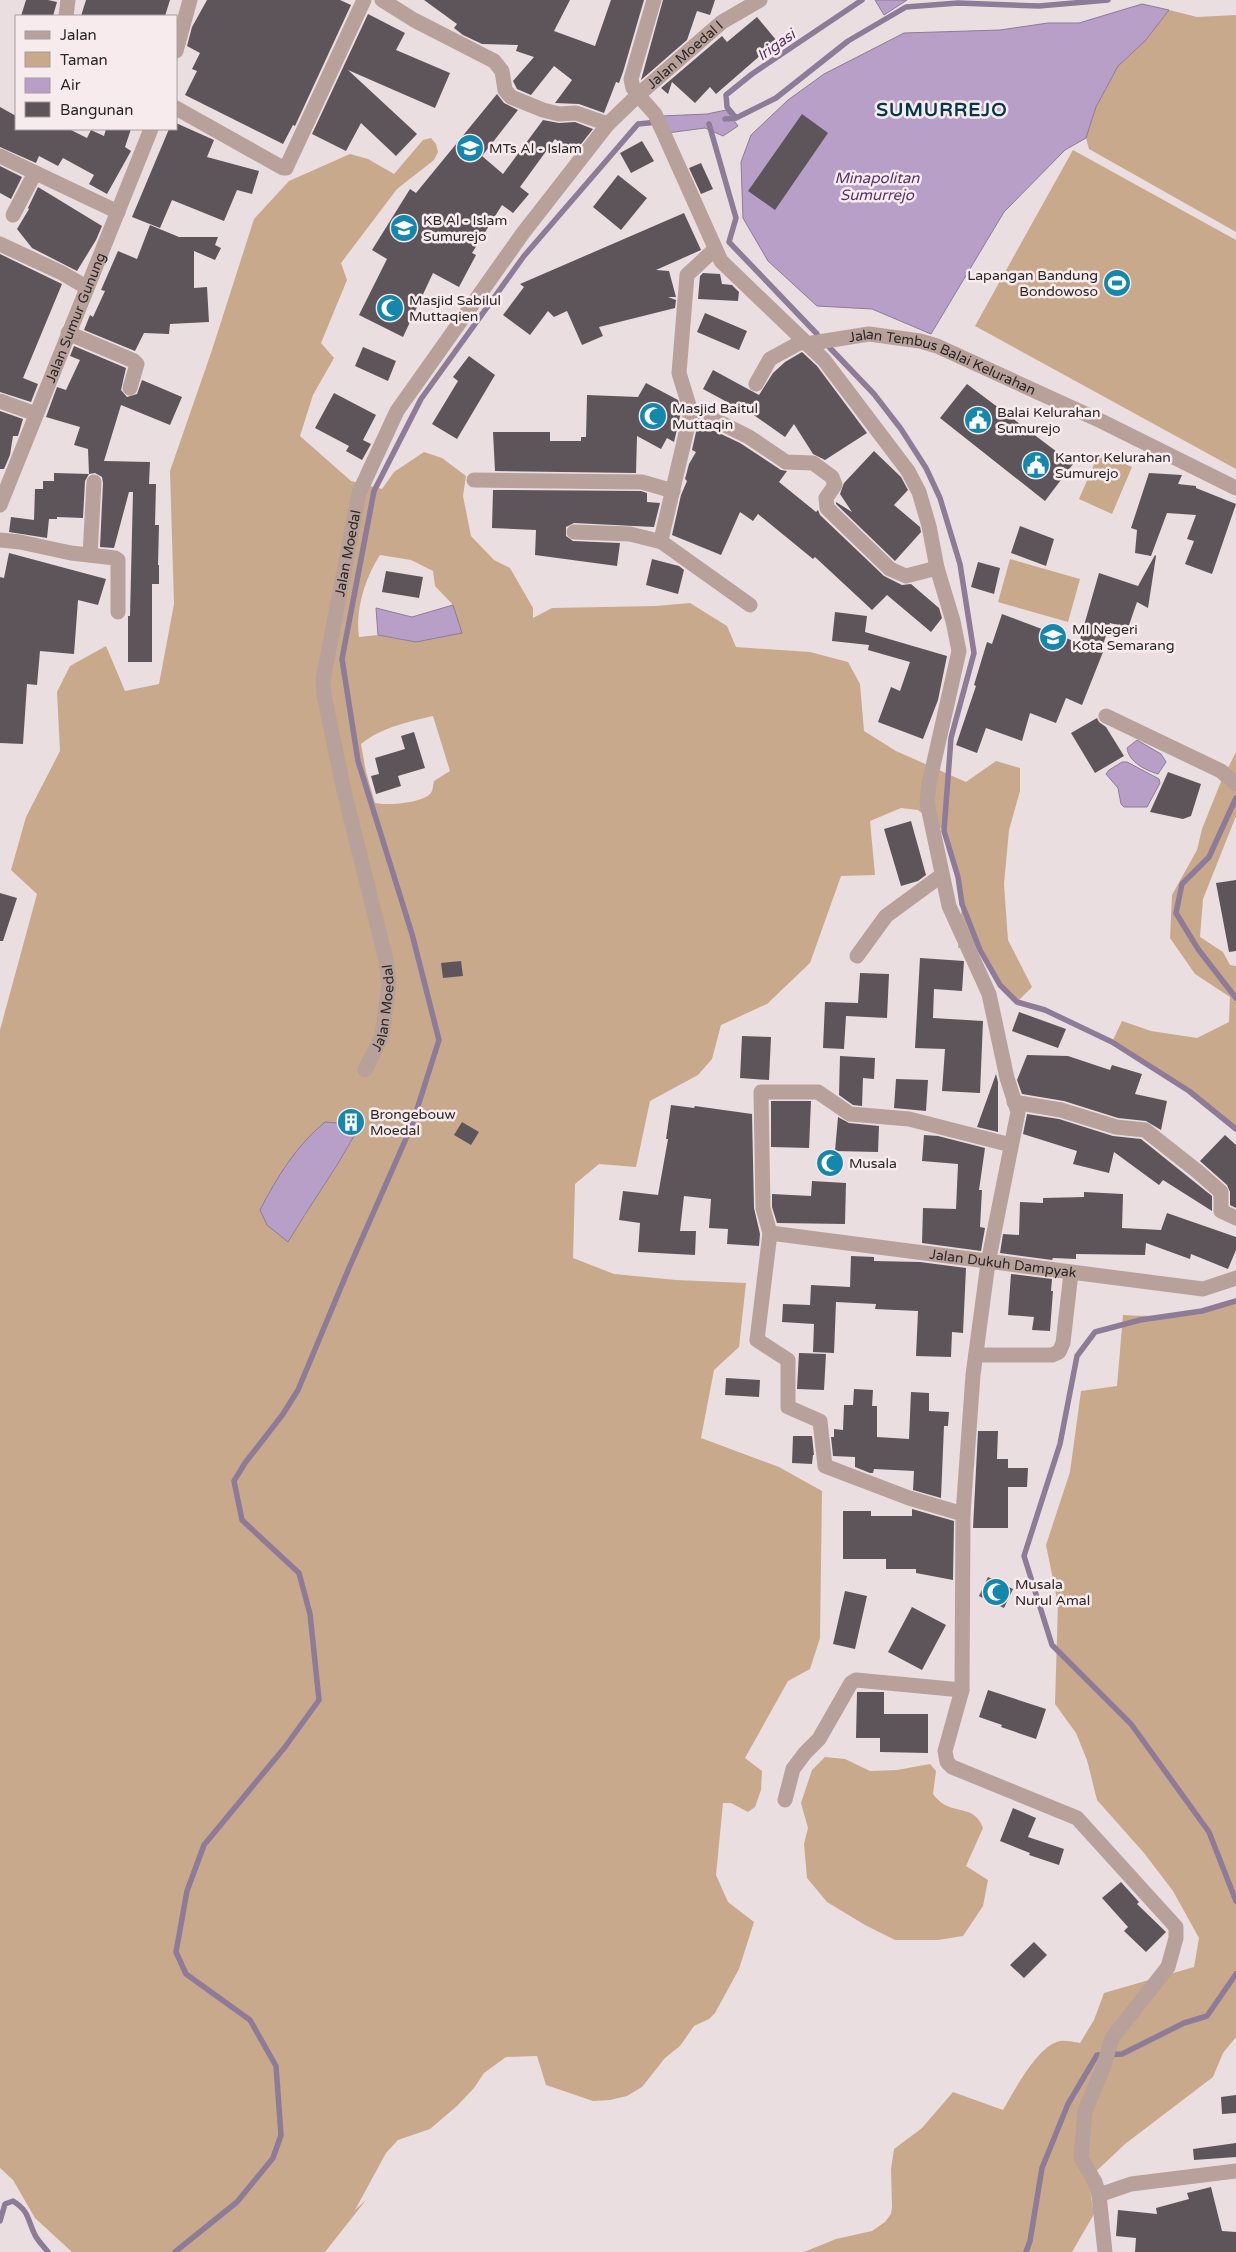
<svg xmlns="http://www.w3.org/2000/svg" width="1236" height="2252" viewBox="0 0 1236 2252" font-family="'Varela Round',sans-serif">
  <rect width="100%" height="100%" fill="#ebdee0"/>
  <path fill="#c9a98b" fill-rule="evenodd" d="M1169 10 1197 17 1236 15V232L1089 149 1086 138 1096 107 1118 66 1145 41Z
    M431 138 436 144 438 152 434 160 397 189 341 263 347 280 321 343 334 358 313 395 300 436 351 481 382 489 394 472 424 452 442 458 466 476 463 496 471 536 494 560 510 568 533 608V618L552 608 656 606 690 603 727 626 736 647 810 652 848 662 860 684 864 731 896 751 966 782 996 761 1020 768V791L1009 830 1004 884 1008 940 1032 987 1017 1002 1000 985 980 950 958 948 962 904 957 877 944 831 918 810 901 808 870 821 875 875 841 876 810 963 767 1004 721 1025 712 1059 698 1075 650 1101 636 1167 599 1164 575 1184 573 1258 614 1274 676 1280 746 1283 739 1347 714 1370 701 1438 779 1467 822 1491 820 1638 810 1669 788 1681 745 1758 762 1771 761 1790 755 1807 748 1812 731 1803H723L716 1875 728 1902 754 1922 739 1969 715 2013 709 2019 694 2026 680 2046 665 2058 642 2087 627 2096 610 2100 593 2101 546 2085 537 2056 506 2057 484 2073 474 2088 457 2106 430 2129 398 2140 386 2153 355 2210 366 2200 325 2252H72L35 2218 13 2180 0 2168V1030L37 894 11 870 26 817 60 751 57 692 70 666 106 646 125 691 159 684 174 604 170 471 212 350 254 219 289 181 350 154 368 159 394 174 423 140ZM380 555 411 560 433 571 435 586 453 605 416 642 378 635 359 637C355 610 365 578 380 555ZM433 716 450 771 434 781C433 785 433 790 431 793 423 803 387 806 375 803L366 772 361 744C382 727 408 722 433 716ZM338 1123 354 1136C334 1173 309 1206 288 1242Z
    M1073 150 1236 240V469L975 326Z
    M1099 453 1132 467 1112 514 1079 499Z
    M1010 559 1080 579 1068 622 998 602Z
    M1236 752V816L1203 899 1200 937 1223 952 1230 965 1236 966V1129L1182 1086 1112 1042 1122 1021 1151 1031 1197 1038 1229 1022 1230 997 1195 974 1170 938 1172 895 1197 850 1202 829 1220 784Z
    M1236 1301V2037L1223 2053 1213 2077 1125 2144 1088 2179 1094 2214 1072 2252H804L836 2239 872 2231 885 2222 891 2214 892 2207 891 2169 894 2149 922 2128 953 2092 1003 2110C1014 2091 1038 2045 1060 2041 1066 2040 1074 2042 1080 2043L1094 2020 1104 1993 1194 1967 1199 1938 1173 1891 1144 1853 1097 1800 1087 1760 1076 1733 1055 1704 1058 1604 1046 1545 1070 1472 1081 1391 1117 1386 1123 1315C1155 1317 1208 1317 1236 1301Z
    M825 1757 845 1759 870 1771 897 1770 930 1764 936 1771 933 1794C936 1798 941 1803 945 1805 961 1813 975 1807 983 1828L966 1866 988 1880 983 1906 963 1936 938 1940H895L865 1925 827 1902 807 1878 804 1844 808 1828 801 1803 812 1770Z"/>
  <path fill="#b79fc8" stroke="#8d7b98" d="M875 0H907L884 15Z
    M1142 4 1169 10 1145 41 1118 66 1096 107 1086 138 1065 150 1004 212 931 334 872 309 817 306 768 261 743 218 741 162 751 135 788 100 824 74 904 33 1000 30 1048 23H1079Z
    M726 110 738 126 723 136 705 128 667 133 661 116 707 114Z
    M453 605 462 633 416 642 378 635 376 608 412 617Z
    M1137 740 1161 754 1166 762 1158 774C1145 770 1129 762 1127 748Z
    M1122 762H1127L1159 779 1160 783 1147 807H1124L1121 804 1118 788 1106 774 1109 770Z
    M325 1122 338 1123 354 1136C334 1173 309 1206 288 1242L267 1225 260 1210C277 1177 296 1146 325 1122Z"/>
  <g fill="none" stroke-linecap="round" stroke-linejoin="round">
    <path stroke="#8d7b98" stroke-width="5.5" d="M736 118 727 107 726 95 752 74 862 0
      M725 119 736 118 776 98 848 41 906 7 958 3 1039 6 1108 0
      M709 124 736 218 729 242 817 334
      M830 348 874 394 901 429 926 468 940 498 960 564 974 653 951 738 944 831 958 877 962 904 980 950 1000 985 1017 1002 1045 1010 1112 1042 1189 1091 1236 1129
      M1236 798 1209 857 1182 884 1176 913 1198 949 1236 998
      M1236 1301 1202 1311 1140 1320 1095 1332 1077 1356 1060 1444 1024 1556 1052 1645 1131 1724 1209 1832 1236 1901
      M0 2221 5 2204 13 2201C30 2212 27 2219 35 2235 38 2241 44 2247 48 2252
      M175 2252 237 2202 273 2158 281 2135 276 2066 250 2020 186 1974 176 1952 187 1891 204 1845 285 1747 319 1700 310 1614 299 1573 242 1520 234 1481 245 1463 283 1414 298 1390 349 1268 412 1125 439 1040 412 934 358 761 342 659 374 491 421 399 524 256 638 124 658 122
      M1026 2252 1030 2241 1042 2168 1068 2104 1097 2055 1122 2054 1184 2023 1207 2016 1236 1974"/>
  </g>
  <path fill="#5e555b" d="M26 0H48L57 2 53 16H21Z
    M86 0H170L165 16H81Z
    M207 0H340L351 5 295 126 293 125 283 144 185 95 197 71 192 69 200 53 187 46 192 27Z
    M424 0H570L554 31 595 46 611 0H644L623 72 619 83 616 82 604 113 579 104 555 103 572 80 554 66 531 95 517 89 513 81 534 57 516 51 518 45 482 44 463 35 454 28 457 24Z
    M663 0H715L710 15 697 11 687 40 641 80Z
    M368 14 405 33 396 50 450 73 435 108 348 70 417 134 396 156 361 123 346 151 312 134Z
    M757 17 777 41 716 94 710 87 695 103 672 82 668 94 661 88 722 36 727 42Z
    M497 94 504 103 518 110 482 156 503 174 543 120 559 123 575 122 593 129 574 153 555 139 520 187 529 194 513 213 502 205 472 253 476 255 459 287 433 273 403 337 359 315 387 259 372 250 410 189 416 193Z
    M0 107 16 116V129H69L87 138 91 130 104 136 106 129H131L125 147 131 151 107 194 89 184 94 175 63 158 58 166 39 156 36 163 0 147Z
    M802 114 828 133 775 210 748 191Z
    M176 123 214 140 207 157 259 171 252 194 237 190 224 221 172 200 160 228 132 217 169 129H176Z
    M642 141 654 161 631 173 620 153Z
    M701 163 713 189 701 194 689 168Z
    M0 166 22 177 11 199 0 193Z
    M618 175 647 198 621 230 593 207Z
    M38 187 102 226 96 240 77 271 32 248 17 229 29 209 28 208Z
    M684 213 701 250 656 270 669 271 676 297H668L676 300 675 308 599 327 603 336 582 345 567 311 554 317 548 311 530 335 503 315 524 287 520 284Z
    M150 225 179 237H218L215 245 221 248 215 260 194 251V288L207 287 209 322 170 324 169 334 144 333 135 351 84 330 90 315 93 317 105 291 101 290 118 251 137 259Z
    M0 254 62 284 23 378 38 384 31 402 0 392Z
    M703 273 720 274 722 284 732 285 739 292 738 301 698 299 700 276Z
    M705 313 747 331 739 350 697 332Z
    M74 346 126 368 121 390 127 397 137 394 142 380 182 397 170 425 121 405 104 461 150 462 149 484H156L155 525H159L158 565H159V584H152V662H128V616H130L133 492H129L114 548 100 547 103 483 102 477 95 473 89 474 85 481 83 518 57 517V519H49L47 538 9 532 11 517 34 520 35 489H43V481H54V473L89 474 88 449 74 445 80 427 46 417 57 387 66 390 80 360 70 356Z
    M363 347 396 361 388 381 355 366Z
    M802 352 817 366 867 433 825 460 813 454 794 424 785 437 741 406 740 409 703 389 713 370 759 395 773 373 785 362Z
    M469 356 495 375 457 439 432 424 458 381 453 377Z
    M646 383 678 400 681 412 674 442 667 438 661 449 637 436 636 473 495 471 493 432H550V441H581V437H586L587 395 638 397Z
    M967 384 1073 464 1045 501 940 418Z
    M334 393 376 415 363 440 371 444 362 460 346 451 349 446 315 428Z
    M0 411 23 419 18 436H13L10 455 4 469H0Z
    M698 423 740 443 781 470 787 471 779 482 816 512 818 510 820 515 884 576 902 585 911 584 939 608 942 618 931 632 887 595 872 610 815 557 813 559 758 514 753 521 740 512 721 555 672 535 681 495 687 481 685 479 689 464 696 452 692 450Z
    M874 451 901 477 908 490 894 505 920 527 921 532 895 561 836 504V502L852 512 840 494 844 483Z
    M1149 473 1182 475 1178 484 1196 486V488L1236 504 1212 574 1185 564 1194 541 1187 539 1196 515 1167 513 1151 556 1135 553 1137 530 1131 528Z
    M493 490 641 491 647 493V502L660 503 654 527 574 523 566 527V536L573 541 620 543 617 566 535 555 536 530 492 528Z
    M1020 526 1054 539 1046 566 1011 553Z
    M9 553 106 579 98 605 78 600 74 654 40 651 37 685 27 684 23 744 0 743V577L4 578Z
    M1155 555 1156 556 1148 608 1137 602 1128 628 1110 623 1101 651 1103 652 1082 705 1066 698 1056 723 1030 713 1022 741 986 728 977 753 956 745 976 686 974 685 987 642 992 644 1002 614 1079 643 1099 573 1138 586Z
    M652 559 679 566 684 570 678 594 646 585Z
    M978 562 1000 568 994 594 971 587Z
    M386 571 423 577 419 598 382 592Z
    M835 612 867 616 865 632 947 656 938 700 923 739 878 722 891 687 900 691 910 662 868 650 869 645 832 641Z
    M1097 718 1099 722 1106 727 1124 756 1095 773 1071 733Z
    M414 732 425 768 398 776 401 786 376 794 371 776 379 774 375 758 405 749 401 736Z
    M1168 772 1201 784 1191 816 1183 819 1150 812Z
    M911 821 926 875 918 881 901 886 884 829Z
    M1236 880V951L1229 952 1216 883Z
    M0 893 17 898 3 941H0Z
    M920 958 964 961 962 991 934 989 933 1018 983 1021 980 1093 942 1091 945 1049 915 1048Z
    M461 961 463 976 443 978 441 963Z
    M860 973 889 974 887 1018 846 1016 844 1049 823 1048 825 1002 858 1003Z
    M1019 1012 1066 1029 1058 1048 1012 1031Z
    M742 1036 771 1037 769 1080 740 1078Z
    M1027 1055 1068 1056 1110 1070 1112 1065 1142 1074 1135 1094 1167 1101 1161 1130 1146 1121 1118 1118 1064 1101 1022 1094 1017 1080Z
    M840 1056 875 1058 874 1079 863 1078 862 1106 853 1105 839 1095Z
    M996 1074 998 1082V1132L977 1127Z
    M896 1079 928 1080 926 1111 894 1108Z
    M771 1101H811L809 1148 771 1147Z
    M671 1105 694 1108 695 1106 752 1114 754 1208 760 1234 759 1246 727 1244 728 1229 709 1228 711 1199 684 1196 680 1231H696L695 1255 638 1252 640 1223 619 1220 623 1191 658 1195 668 1139H666Z
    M349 1109 364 1121 354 1136 338 1123Z
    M1027 1114 1059 1119 1113 1136 1141 1139 1212 1196V1211L1163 1180 1159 1185 1114 1152 1109 1173 1073 1164 1077 1151 1023 1134Z
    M838 1117 849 1123 879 1126 878 1152 835 1151Z
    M462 1122 479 1132 471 1145 454 1135Z
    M924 1135 938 1136 985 1148 979 1190H982L980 1227 985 1228 981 1251 922 1243 923 1208 956 1209 958 1164 922 1161Z
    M1225 1135 1236 1145V1208L1230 1205V1192L1227 1185 1200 1161Z
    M812 1181 846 1183 845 1224 777 1223 772 1207V1194L811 1196Z
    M1084 1192 1123 1194 1122 1228 1161 1230 1167 1213 1236 1237V1250L1228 1269 1191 1254 1190 1259 1146 1243 1145 1255 1076 1254V1259L1053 1258 1052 1260 1000 1253 1003 1234 1019 1235 1020 1202 1043 1203V1198L1084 1197Z
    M851 1256 874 1257V1261L920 1262 966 1268 963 1333 952 1332 951 1357 916 1356 918 1311 875 1309 876 1304 836 1302 834 1353 813 1352 814 1324 782 1322 783 1304 810 1305 811 1285 850 1287Z
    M1011 1274 1052 1279 1051 1291H1053L1050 1331 1032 1330 1034 1317 1008 1315Z
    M799 1353 826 1354 824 1390 797 1389Z
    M726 1378 760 1380 759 1397 725 1395Z
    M854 1389 873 1390 872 1406H877V1437L909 1439 911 1392 929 1393V1411L949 1412 948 1426H944L941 1498 913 1490 914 1471 874 1469 873 1473H870L855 1467V1457L833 1456 831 1437H834V1429L843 1430 844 1405H853Z
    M978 1431H998L997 1459H1008V1468H1028L1027 1487H1008V1528H973Z
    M793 1436H812L814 1455H813L812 1464 792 1463Z
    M912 1509 954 1521 953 1580 916 1573V1569H886V1559H843V1511H871V1516H912Z
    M988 1577 1013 1589 1004 1608 979 1596Z
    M845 1591 867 1596 855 1649 833 1644Z
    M912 1607 946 1625 922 1670 888 1652Z
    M988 1690 1046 1709 1036 1739 1001 1727 1002 1725 979 1717Z
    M857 1692H884V1714H928V1753L880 1752V1738H856Z
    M1013 1808 1036 1818 1028 1837 1064 1849 1059 1865 1029 1855 1030 1853 1000 1841Z
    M1121 1882 1139 1902 1137 1904 1166 1932 1146 1952 1124 1931 1128 1927 1102 1898Z
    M1034 1942 1047 1955 1024 1978 1010 1965Z
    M1236 2095V2113L1222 2114 1221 2097Z
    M1236 2143V2157L1194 2160 1193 2149Z
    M1211 2187 1222 2231 1236 2232V2252H1135L1136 2238 1116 2236 1118 2210 1157 2214 1156 2208 1189 2199 1187 2193Z"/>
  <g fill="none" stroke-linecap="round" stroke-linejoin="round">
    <g stroke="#b7a19a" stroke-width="15">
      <path d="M382 0 414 20 494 61 502 71 505 90 511 97 543 110 559 114 576 113 608 124"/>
      <path id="s1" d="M654 0 631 79 633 88 638 95 722 22 760 0"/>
      <path d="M66 16 68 0"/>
      <path d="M176 51 190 0"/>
      <path d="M176 108 283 168H286L364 0"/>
      <path d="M0 156 118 212"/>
      <path d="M13 215 35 173"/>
      <path d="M0 244 62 273 86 287"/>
      <path d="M714 250 687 275 679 373 691 412 661 540 663 543 750 605"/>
      <path d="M68 333 134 361 137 364 130 388"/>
      <path id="s2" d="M806 344 869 334 920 341 937 346 1101 421 1236 488"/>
      <path d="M756 384 770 359 803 341"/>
      <path d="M0 401 36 414"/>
      <path d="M691 411 711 418 749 437 786 462 813 463 832 477 835 485 826 498 827 508 890 569 906 576 937 568"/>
      <path d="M474 480 642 482 673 491"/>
      <path id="s3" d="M0 505 151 129"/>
      <path d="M574 532 630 534 662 542"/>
      <path d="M0 540 20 542 71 553 115 558 118 560V612"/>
      <path d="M90 555 94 482"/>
      <path d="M1106 716 1221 771 1236 784"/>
      <path d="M857 956 886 916 942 875"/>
      <path id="s4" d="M365 1070 382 1036 389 984 386 960 344 791 324 695 323 680 359 493 397 411 523 233 608 124 638 95 655 114 721 261 824 360 908 471 919 492 929 526 937 568 953 621 959 651 929 784 927 802 949 906 989 994 1007 1078 1018 1112 988 1263 973 1375 963 1514 962 1690 945 1751 947 1762 952 1767 1077 1818 1176 1927V1938L1168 1967 1112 2038 1103 2068 1085 2111 1081 2158 1095 2182 1099 2195 1105 2252"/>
      <path d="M1014 1102 1061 1110 1116 1127 1145 1130 1197 1171 1221 1192V1211L1236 1218"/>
      <path id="s5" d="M770 1233 1203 1289 1236 1278"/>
      <path d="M976 1355H1052L1059 1352 1063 1343 1071 1273"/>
      <path d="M963 1514 909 1498 825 1466 820 1421 788 1407V1360L757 1340 770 1233 763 1208 761 1092H818L850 1114 909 1119 1011 1145"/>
      <path d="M785 1800 793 1769 805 1753 819 1739 851 1683 856 1680 962 1690"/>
      <path d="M1099 2195 1131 2184 1236 2171"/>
    </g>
  </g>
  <defs>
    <g id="school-disc" transform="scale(1.4375)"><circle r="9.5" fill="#1387ac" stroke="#f8ebed"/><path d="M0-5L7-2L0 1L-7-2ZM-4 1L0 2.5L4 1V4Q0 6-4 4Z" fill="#fff"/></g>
    <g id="stadium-disc" transform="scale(1.4375)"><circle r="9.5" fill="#1387ac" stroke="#f8ebed"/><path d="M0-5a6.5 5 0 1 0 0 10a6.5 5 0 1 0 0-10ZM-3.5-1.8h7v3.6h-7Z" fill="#fff"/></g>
    <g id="mosque-disc" transform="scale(1.4375)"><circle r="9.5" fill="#1387ac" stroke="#f8ebed"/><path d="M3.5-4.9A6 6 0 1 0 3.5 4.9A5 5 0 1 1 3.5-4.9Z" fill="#fff"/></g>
    <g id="civic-disc" transform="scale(1.4375)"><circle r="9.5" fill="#1387ac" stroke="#f8ebed"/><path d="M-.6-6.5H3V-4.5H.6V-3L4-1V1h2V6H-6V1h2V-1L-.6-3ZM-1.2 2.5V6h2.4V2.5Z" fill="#fff"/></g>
    <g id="building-disc" transform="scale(1.4375)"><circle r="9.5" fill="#1387ac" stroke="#f8ebed"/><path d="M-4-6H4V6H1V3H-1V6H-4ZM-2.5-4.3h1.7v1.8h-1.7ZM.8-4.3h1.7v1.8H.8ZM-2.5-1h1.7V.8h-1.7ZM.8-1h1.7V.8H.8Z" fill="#fff"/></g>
  </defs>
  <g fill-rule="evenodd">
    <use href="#school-disc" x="470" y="148"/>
    <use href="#school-disc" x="404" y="228"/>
    <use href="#stadium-disc" x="1117" y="283"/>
    <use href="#mosque-disc" x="390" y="308"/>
    <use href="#mosque-disc" x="653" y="416"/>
    <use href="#civic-disc" x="978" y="420"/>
    <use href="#civic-disc" x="1036" y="465"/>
    <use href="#school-disc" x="1053" y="637"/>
    <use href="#building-disc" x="351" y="1122"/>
    <use href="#mosque-disc" x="830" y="1163"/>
    <use href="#mosque-disc" x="996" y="1592"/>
  </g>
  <g text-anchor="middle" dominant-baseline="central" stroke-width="5" stroke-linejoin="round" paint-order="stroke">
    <g font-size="14" fill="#2b2627" stroke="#f8ebed">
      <text stroke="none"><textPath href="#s1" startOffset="162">Jalan Moedal I</textPath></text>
      <text stroke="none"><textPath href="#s3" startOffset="202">Jalan Sumur Gunung</textPath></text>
      <text stroke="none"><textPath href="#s2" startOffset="142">Jalan Tembus Balai Kelurahan</textPath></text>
      <text stroke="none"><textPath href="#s4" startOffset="531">Jalan Moedal</textPath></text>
      <text stroke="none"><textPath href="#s4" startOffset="66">Jalan Moedal</textPath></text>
      <text stroke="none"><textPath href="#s5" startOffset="235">Jalan Dukuh Dampyak</textPath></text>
    </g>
    <g font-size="14" fill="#2b2627" stroke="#f8ebed" text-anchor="start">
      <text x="489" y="148">MTs Al - Islam</text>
      <text x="423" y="220">KB Al - Islam<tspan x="423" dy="16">Sumurejo</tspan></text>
      <text x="1098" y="275" text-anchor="end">Lapangan Bandung<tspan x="1098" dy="16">Bondowoso</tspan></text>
      <text x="409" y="300">Masjid Sabilul<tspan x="409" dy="16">Muttaqien</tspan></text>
      <text x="672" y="408">Masjid Baitul<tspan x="672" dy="16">Muttaqin</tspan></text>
      <text x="997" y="412">Balai Kelurahan<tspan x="997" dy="16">Sumurejo</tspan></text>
      <text x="1055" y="457">Kantor Kelurahan<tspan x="1055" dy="16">Sumurejo</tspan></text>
      <text x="1072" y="629">MI Negeri<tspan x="1072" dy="16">Kota Semarang</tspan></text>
      <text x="370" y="1114">Brongebouw<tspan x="370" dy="16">Moedal</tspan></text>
      <text x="849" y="1163">Musala</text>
      <text x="1015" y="1584">Musala<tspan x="1015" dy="16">Nurul Amal</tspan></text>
    </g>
    <g font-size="15" font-style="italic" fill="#543468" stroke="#f8ebed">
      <text transform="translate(776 45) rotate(-35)">Irigasi</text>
      <text x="877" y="178">Minapolitan<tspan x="877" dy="17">Sumurrejo</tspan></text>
    </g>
    <g font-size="19" font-weight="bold" letter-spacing="1" fill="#02384a" stroke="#f8ebed">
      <text x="942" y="110">SUMURREJO</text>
    </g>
  </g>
  <rect x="15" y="15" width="162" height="115" fill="#f8ebed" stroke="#a69c9e"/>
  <rect x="25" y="31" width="25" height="8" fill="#b7a19a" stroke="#a69c9e"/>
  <text x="60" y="40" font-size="15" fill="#2b2627">Jalan</text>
  <rect x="25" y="52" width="25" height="15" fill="#c9a98b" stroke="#a69c9e"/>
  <text x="60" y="65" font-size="15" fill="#2b2627">Taman</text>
  <rect x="25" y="78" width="25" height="15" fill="#b79fc8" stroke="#a69c9e"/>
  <text x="60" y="90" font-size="15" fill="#2b2627">Air</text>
  <rect x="25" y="102" width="25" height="15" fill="#5e555b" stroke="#a69c9e"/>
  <text x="60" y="115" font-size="15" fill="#2b2627">Bangunan</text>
</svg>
